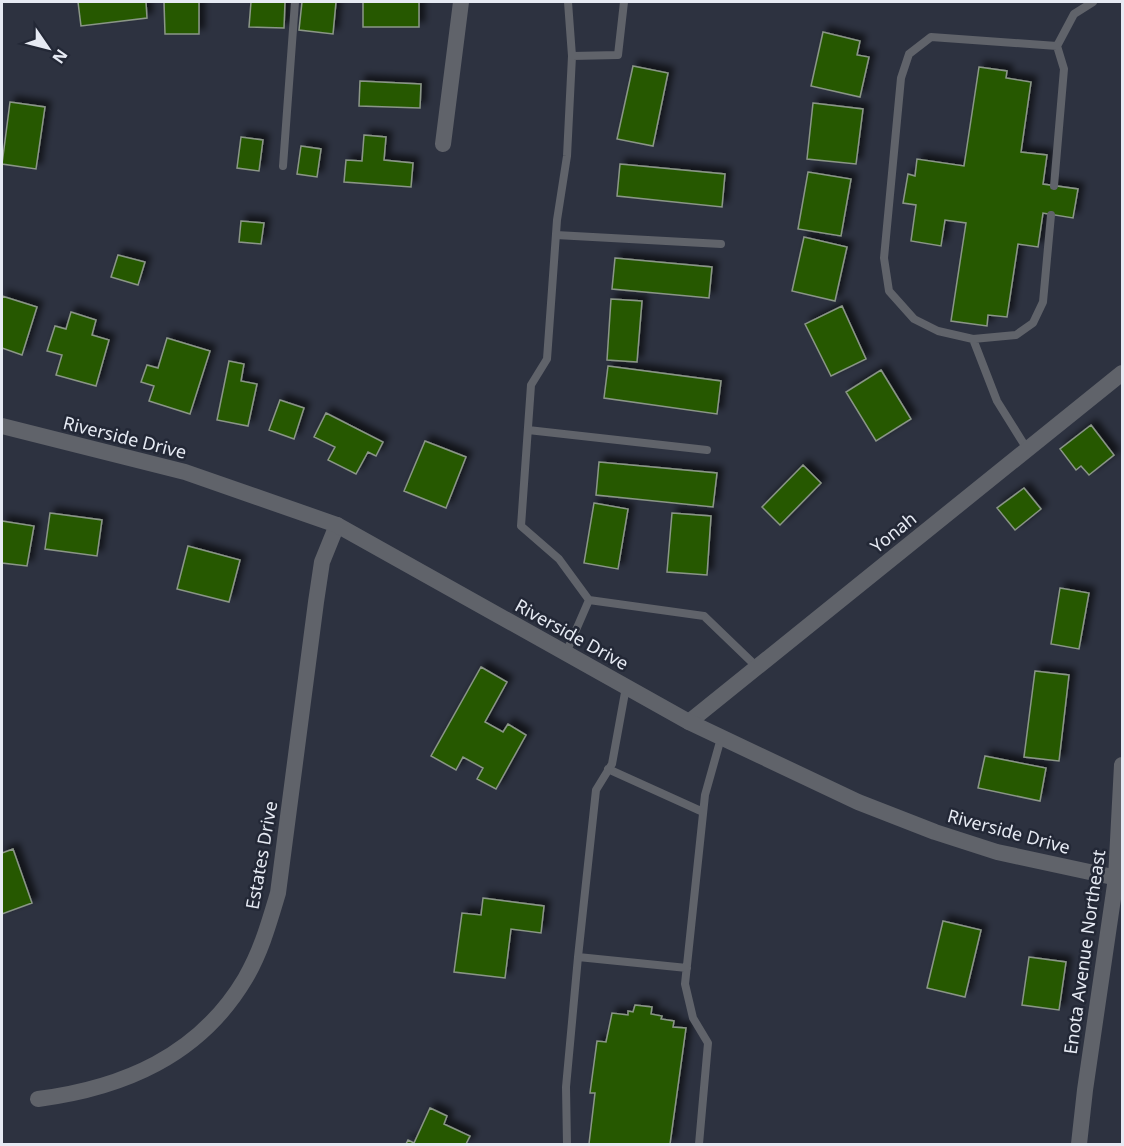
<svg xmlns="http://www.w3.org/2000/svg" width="1124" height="1146" viewBox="0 0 1124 1146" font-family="'Noto Sans',sans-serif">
  <defs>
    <filter id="shadow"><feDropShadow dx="5.5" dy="-5.5" stdDeviation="3" flood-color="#0009"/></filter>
  </defs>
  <rect width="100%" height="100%" fill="#2d3240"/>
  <path fill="#255905" stroke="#8b9687" stroke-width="1.5" filter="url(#shadow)" d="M78 2H146L147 18 81 26Z
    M164 2H199V34H165Z
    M251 2H285L284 28 249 27Z
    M302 2H336L333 34 299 30Z
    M363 2H419V27H363Z
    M823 32 860 41 857 55 869 57 860 97 811 86Z
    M633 66 668 73 653 146 617 139Z
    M979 67 1007 71 1006 78 1031 82 1021 152 1047 155 1043 184 1078 189 1073 218 1043 213 1038 247 1018 244 1007 317 988 315 987 326 951 321 966 223 945 220 941 246 911 241 916 205 903 203 908 174 915 176 917 159 964 166Z
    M360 81 421 84 420 108 359 106Z
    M10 102 45 107 36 169 2 164Z
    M813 103 863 109 856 164 807 159Z
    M364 135 386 137 384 160 413 163 411 187 344 182 346 160 362 161Z
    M241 137 263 140 259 171 237 168Z
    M301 146 321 149 317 177 297 174Z
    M620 164 725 174 722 207 617 196Z
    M808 172 851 179 841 236 798 229Z
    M241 221 264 223 261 244 239 242Z
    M804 237 847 247 835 301 792 291Z
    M118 255 145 262 138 285 111 277Z
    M615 258 712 267 709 298 612 289Z
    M2 296 37 307 22 355 2 348Z
    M611 299 642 301 637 362 607 360Z
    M842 306 866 359 831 376 805 324Z
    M71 312 96 320 92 335 109 340 96 386 56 375 62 355 47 351 55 326 66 329Z
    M167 338 210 351 190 414 149 401 154 386 141 382 147 365 158 368Z
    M229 361 244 364 241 381 257 384 248 426 217 420Z
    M608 366 721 381 717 414 604 398Z
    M881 370 911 419 876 441 846 392Z
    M280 400 304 408 294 439 269 430Z
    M326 413 383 442 376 456 368 452 356 474 328 460 335 447 314 437Z
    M1091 425 1114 455 1089 475 1081 466 1076 470 1060 449Z
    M425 441 466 457 446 508 404 491Z
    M599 462 717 473 713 507 596 495Z
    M803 465 821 483 780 525 762 507Z
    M1024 488 1041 509 1015 530 997 508Z
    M594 503 628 509 618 569 584 563Z
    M50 513 102 520 97 556 45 549Z
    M672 513 711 516 707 575 667 572Z
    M2 521 34 526 27 566 2 563Z
    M188 546 240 560 229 602 177 589Z
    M1060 588 1089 593 1079 649 1051 644Z
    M481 667 507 682 485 722 503 732 508 724 526 735 496 789 477 779 483 768 463 757 456 770 431 756Z
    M1035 671 1069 675 1059 761 1024 757Z
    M985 756 1046 768 1040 801 978 788Z
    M13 849 32 903 2 914V853Z
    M483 898 544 906 541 933 511 929 505 978 454 972 462 913 481 915Z
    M943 921 981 930 965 997 927 988Z
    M1029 957 1066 962 1059 1010 1022 1005Z
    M635 1005 652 1007 651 1014 662 1016 661 1019 674 1021 673 1027 686 1028 670 1144H589L595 1093H590L597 1041 606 1042 612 1013 628 1015V1011L633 1012Z
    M430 1108 447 1116 444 1124 470 1136 466 1144H406L408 1140 414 1143Z"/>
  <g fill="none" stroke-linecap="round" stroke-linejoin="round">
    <path stroke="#60636a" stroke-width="8" d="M572 56 618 55 624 2
      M283 166 295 2
      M1054 186 1064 69 1057 46
      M556 235 721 244
      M973 339 1016 335 1033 323 1043 302 1051 215
      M528 430 707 450
      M1027 449 997 401 973 339 938 331 914 319 889 291 884 258 901 78 909 54 931 37 1057 46 1074 14 1093 2
      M589 600 704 616 757 667
      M566 653 589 600 559 559 521 526 531 385 547 359 557 220 567 156 572 56 568 2
      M608 769 703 812
      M578 957 687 968
      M567 1144 566 1087 578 957 596 790 612 764 626 687
      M699 1144 708 1043 693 1018 685 984 705 795 721 738"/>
    <path stroke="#60636a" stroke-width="16" d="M443 144 461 2
      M689 722 1122 373
      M38 1099C123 1088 199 1056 245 979 261 952 269 923 278 893L316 602 322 562 337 525"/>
    <path stroke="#60636a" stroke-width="16" d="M2 426 185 472 337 525 689 722 858 802 935 832 997 852 1122 879
      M1079 1144 1085 1090 1116 878 1122 765"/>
  </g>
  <g text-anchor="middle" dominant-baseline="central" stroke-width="5" stroke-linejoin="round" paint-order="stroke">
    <g font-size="18" fill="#e6eaf3" stroke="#232836">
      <text transform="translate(125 437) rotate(14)">Riverside Drive</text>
      <text transform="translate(893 532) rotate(-39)">Yonah</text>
      <text transform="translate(572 634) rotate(29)">Riverside Drive</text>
      <text transform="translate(1009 831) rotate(15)">Riverside Drive</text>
      <text transform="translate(261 855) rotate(-80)">Estates Drive</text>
      <text transform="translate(1084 952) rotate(-82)">Enota Avenue Northeast</text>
    </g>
  </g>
  <rect width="1124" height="1146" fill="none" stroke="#e6eaf3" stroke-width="6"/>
  <g transform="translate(48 48) rotate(125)" stroke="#232836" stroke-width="4.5" paint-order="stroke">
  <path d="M0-4.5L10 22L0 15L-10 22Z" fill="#e6eaf3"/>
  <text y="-9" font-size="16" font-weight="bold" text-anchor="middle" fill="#e6eaf3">N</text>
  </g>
</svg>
